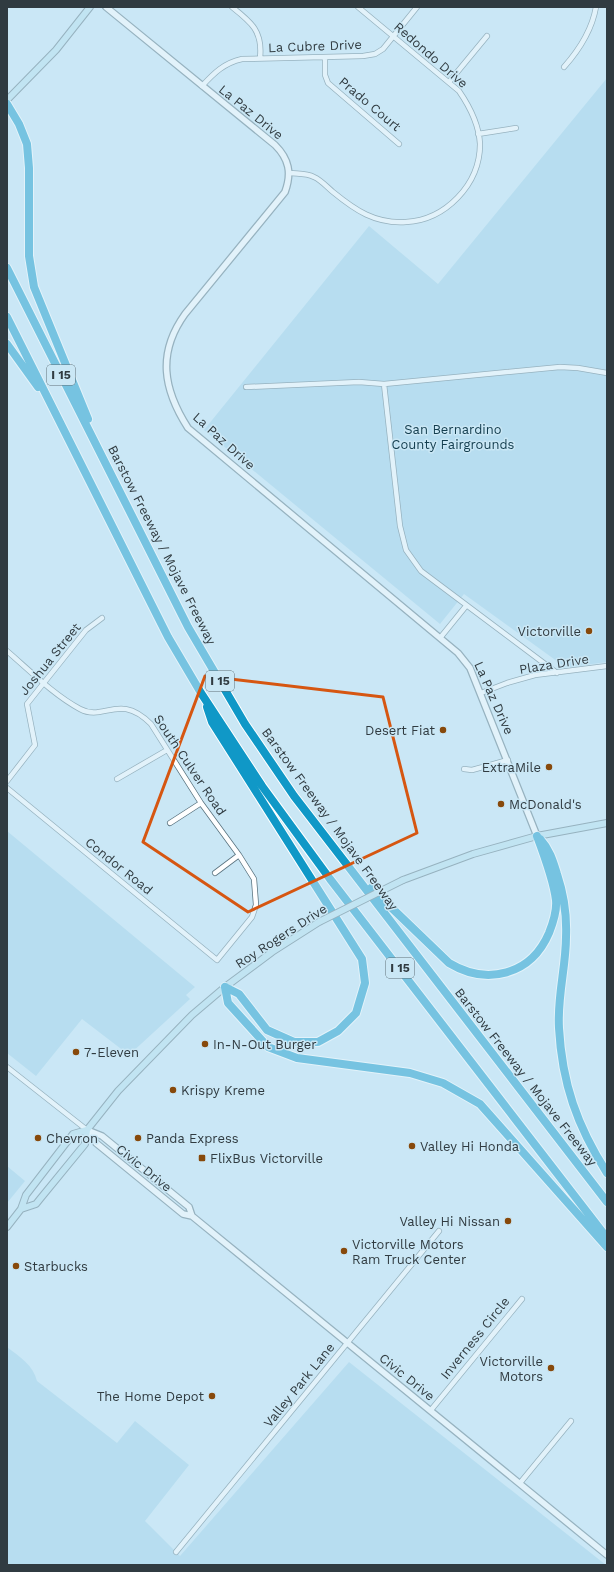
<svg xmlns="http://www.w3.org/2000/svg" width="614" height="1572" viewBox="0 0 614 1572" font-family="'Work Sans',sans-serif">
  <rect width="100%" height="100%" fill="#cae7f5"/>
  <path fill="#a1d1e8" d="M607 78V662L570 667H565L464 594 440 624 204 430 369 226 438 284Z
    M7 831 195 987 186 995 190 999 129 1055 82 1019 36 1076 7 1053Z
    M7 1166 25 1181 7 1203Z
    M7 1347C20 1357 33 1365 37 1381L117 1443 135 1421 189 1465 145 1521 180 1556 349 1362 606 1565H7Z"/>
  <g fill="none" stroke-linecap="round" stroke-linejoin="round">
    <g stroke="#58727e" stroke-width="6">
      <path id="minor" d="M232 7C251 22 263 31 260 58
        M325 57V75L328 83 399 144
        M564 67C580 49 592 30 596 7
        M449 82 487 36
        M202 86C214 73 224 63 242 59L363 56 375 54 383 49 417 7
        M478 134 516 128
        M290 173C298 174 306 173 314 177 321 180 327 187 333 192 355 210 375 224 406 222 445 220 480 185 480 144 479 125 470 107 459 91L358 7
        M384 384 400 526 406 550 421 571 557 673
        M246 387 359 382 384 384 560 367 578 368 607 373
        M440 638 466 606
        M7 651C29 670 54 695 80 709 104 722 119 692 151 724L201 803 239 855 254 879 256 905 252 917 217 960 7 788
        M481 693 507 683 535 675 607 666
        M464 769 472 770 508 760
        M117 779 167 750
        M7 781 35 745 27 704 86 630 102 618
        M170 823 201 803
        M215 873 239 855
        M7 1067 87 1130
        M431 1410 522 1299
        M520 1483 571 1421
        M176 1552 439 1231"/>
    </g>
    <g stroke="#58727e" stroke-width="8">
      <path id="tertiary" d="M106 7 275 145C289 159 292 173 285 192L185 314C157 353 163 389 188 428L458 653 470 668 537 836
        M87 1130 96 1143 183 1214 192 1216 607 1555
        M87 1130 102 1136 189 1207 192 1216"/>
    </g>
    <g stroke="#58727e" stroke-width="8">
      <path id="secondary" d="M7 100 56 50 90 7
        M403 880 473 854 537 836 607 823
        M21 1209 36 1204 40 1199 85 1144 87 1130 118 1091 192 1015 225 987 272 952 319 922
        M7 1227 21 1209 26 1195 73 1134 87 1130"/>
    </g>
    <g stroke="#fff" stroke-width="10">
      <path id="motorway" d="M7 104 19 124 27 144 29 168V256L34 287 88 419
        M7 268 188 627 245 724 294 796 607 1202
        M7 317 168 637 201 693 262 786 330 879 607 1238
        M7 344 38 387
        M207 707 212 722 362 959 365 983 356 1013 338 1031 318 1042H294L267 1030 239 994 225 987
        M540 839C550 850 553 861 557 874 564 895 567 915 566 937 566 967 557 997 559 1028 562 1083 577 1126 607 1173
        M371 888 449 963C487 986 531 975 549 933 553 923 557 910 556 900 554 883 543 852 537 836
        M225 987 228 1003 268 1047 297 1058 410 1073 443 1083 480 1104 607 1247"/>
    </g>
    <use href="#minor" stroke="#fff" stroke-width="4.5"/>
    <use href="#tertiary" stroke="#fff" stroke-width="5.5"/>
    <use href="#secondary" stroke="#b7e0ee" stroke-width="6"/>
    <use href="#motorway" stroke="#1098c7" stroke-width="8"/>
    <g stroke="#58727e" stroke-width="8" stroke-linecap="butt">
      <path id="secondary-bridge" d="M319 922 403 880"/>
    </g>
    <use href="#secondary-bridge" stroke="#b7e0ee" stroke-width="6"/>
  </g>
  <path d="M0 0H614V1572H0ZM205 676 383 697 417 833 248 912 143 842Z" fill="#cae7f5" fill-opacity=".55" fill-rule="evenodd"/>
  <path fill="none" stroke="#d65611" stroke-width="3" stroke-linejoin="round" d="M205 676 383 697 417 833 248 912 143 842Z"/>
  <g fill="#87490b" stroke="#cae7f5" stroke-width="1.5">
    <circle cx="589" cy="631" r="4"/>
    <circle cx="443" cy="730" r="4"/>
    <circle cx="549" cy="767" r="4"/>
    <circle cx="501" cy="804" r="4"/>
    <circle cx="205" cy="1044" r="4"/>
    <circle cx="76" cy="1052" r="4"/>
    <circle cx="173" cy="1090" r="4"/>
    <circle cx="38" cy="1138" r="4"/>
    <circle cx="138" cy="1138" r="4"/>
    <circle cx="412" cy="1146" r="4"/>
    <rect x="198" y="1154" width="8" height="8" rx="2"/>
    <circle cx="508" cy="1221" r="4"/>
    <circle cx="344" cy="1251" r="4"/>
    <circle cx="16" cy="1266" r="4"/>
    <circle cx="551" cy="1368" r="4"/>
    <circle cx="212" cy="1396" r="4"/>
  </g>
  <g text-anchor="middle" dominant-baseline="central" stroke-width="3" stroke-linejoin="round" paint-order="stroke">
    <g fill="#cae7f5" stroke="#5e6f77" stroke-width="1">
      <rect x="47" y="365" width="28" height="20" rx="3"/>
      <rect x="206" y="671" width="28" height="20" rx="3"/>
      <rect x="386" y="958" width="28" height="20" rx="3"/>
    </g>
    <g font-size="12" font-weight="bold" fill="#303b41">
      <text x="61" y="375">I 15</text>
      <text x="220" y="681">I 15</text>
      <text x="400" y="968">I 15</text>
    </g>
    <g font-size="13" fill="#303b41" stroke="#cae7f5">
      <text transform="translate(315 46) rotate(-2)">La Cubre Drive</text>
      <text transform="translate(431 55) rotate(41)">Redondo Drive</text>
      <text transform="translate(370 104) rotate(40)">Prado Court</text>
      <text transform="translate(251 112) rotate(39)">La Paz Drive</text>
      <text transform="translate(224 441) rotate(42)">La Paz Drive</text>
      <text transform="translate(162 545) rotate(63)">Barstow Freeway / Mojave Freeway</text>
      <text transform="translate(50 659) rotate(-51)">Joshua Street</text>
      <text transform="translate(554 664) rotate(-9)">Plaza Drive</text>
      <text transform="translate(494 698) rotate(66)">La Paz Drive</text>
      <text transform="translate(190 765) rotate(56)">South Culver Road</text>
      <text transform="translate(330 819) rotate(54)">Barstow Freeway / Mojave Freeway</text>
      <text transform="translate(119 866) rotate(39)">Condor Road</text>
      <text transform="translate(281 936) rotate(-33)">Roy Rogers Drive</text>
      <text transform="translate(526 1077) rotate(52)">Barstow Freeway / Mojave Freeway</text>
      <text transform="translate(144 1168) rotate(39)">Civic Drive</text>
      <text transform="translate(475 1338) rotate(-51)">Inverness Circle</text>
      <text transform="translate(407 1377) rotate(39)">Civic Drive</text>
      <text transform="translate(299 1385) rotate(-51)">Valley Park Lane</text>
    </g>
    <g font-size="13" fill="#143e4f" stroke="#cae7f5">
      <text x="453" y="429">San Bernardino<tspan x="453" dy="15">County Fairgrounds</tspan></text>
    </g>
    <g font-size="13" fill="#303b41" stroke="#cae7f5" text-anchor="start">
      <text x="581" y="631" text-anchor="end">Victorville</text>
      <text x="435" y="730" text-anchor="end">Desert Fiat</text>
      <text x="541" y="767" text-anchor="end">ExtraMile</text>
      <text x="509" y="804">McDonald's</text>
      <text x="213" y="1044">In-N-Out Burger</text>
      <text x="84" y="1052">7-Eleven</text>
      <text x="181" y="1090">Krispy Kreme</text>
      <text x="46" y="1138">Chevron</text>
      <text x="146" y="1138">Panda Express</text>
      <text x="420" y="1146">Valley Hi Honda</text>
      <text x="210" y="1158">FlixBus Victorville</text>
      <text x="500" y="1221" text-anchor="end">Valley Hi Nissan</text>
      <text x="352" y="1244">Victorville Motors<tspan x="352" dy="15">Ram Truck Center</tspan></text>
      <text x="24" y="1266">Starbucks</text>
      <text x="543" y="1361" text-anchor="end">Victorville<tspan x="543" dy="15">Motors</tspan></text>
      <text x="204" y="1396" text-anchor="end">The Home Depot</text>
    </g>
  </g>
  <rect width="614" height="1572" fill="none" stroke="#303b41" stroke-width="16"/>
</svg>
